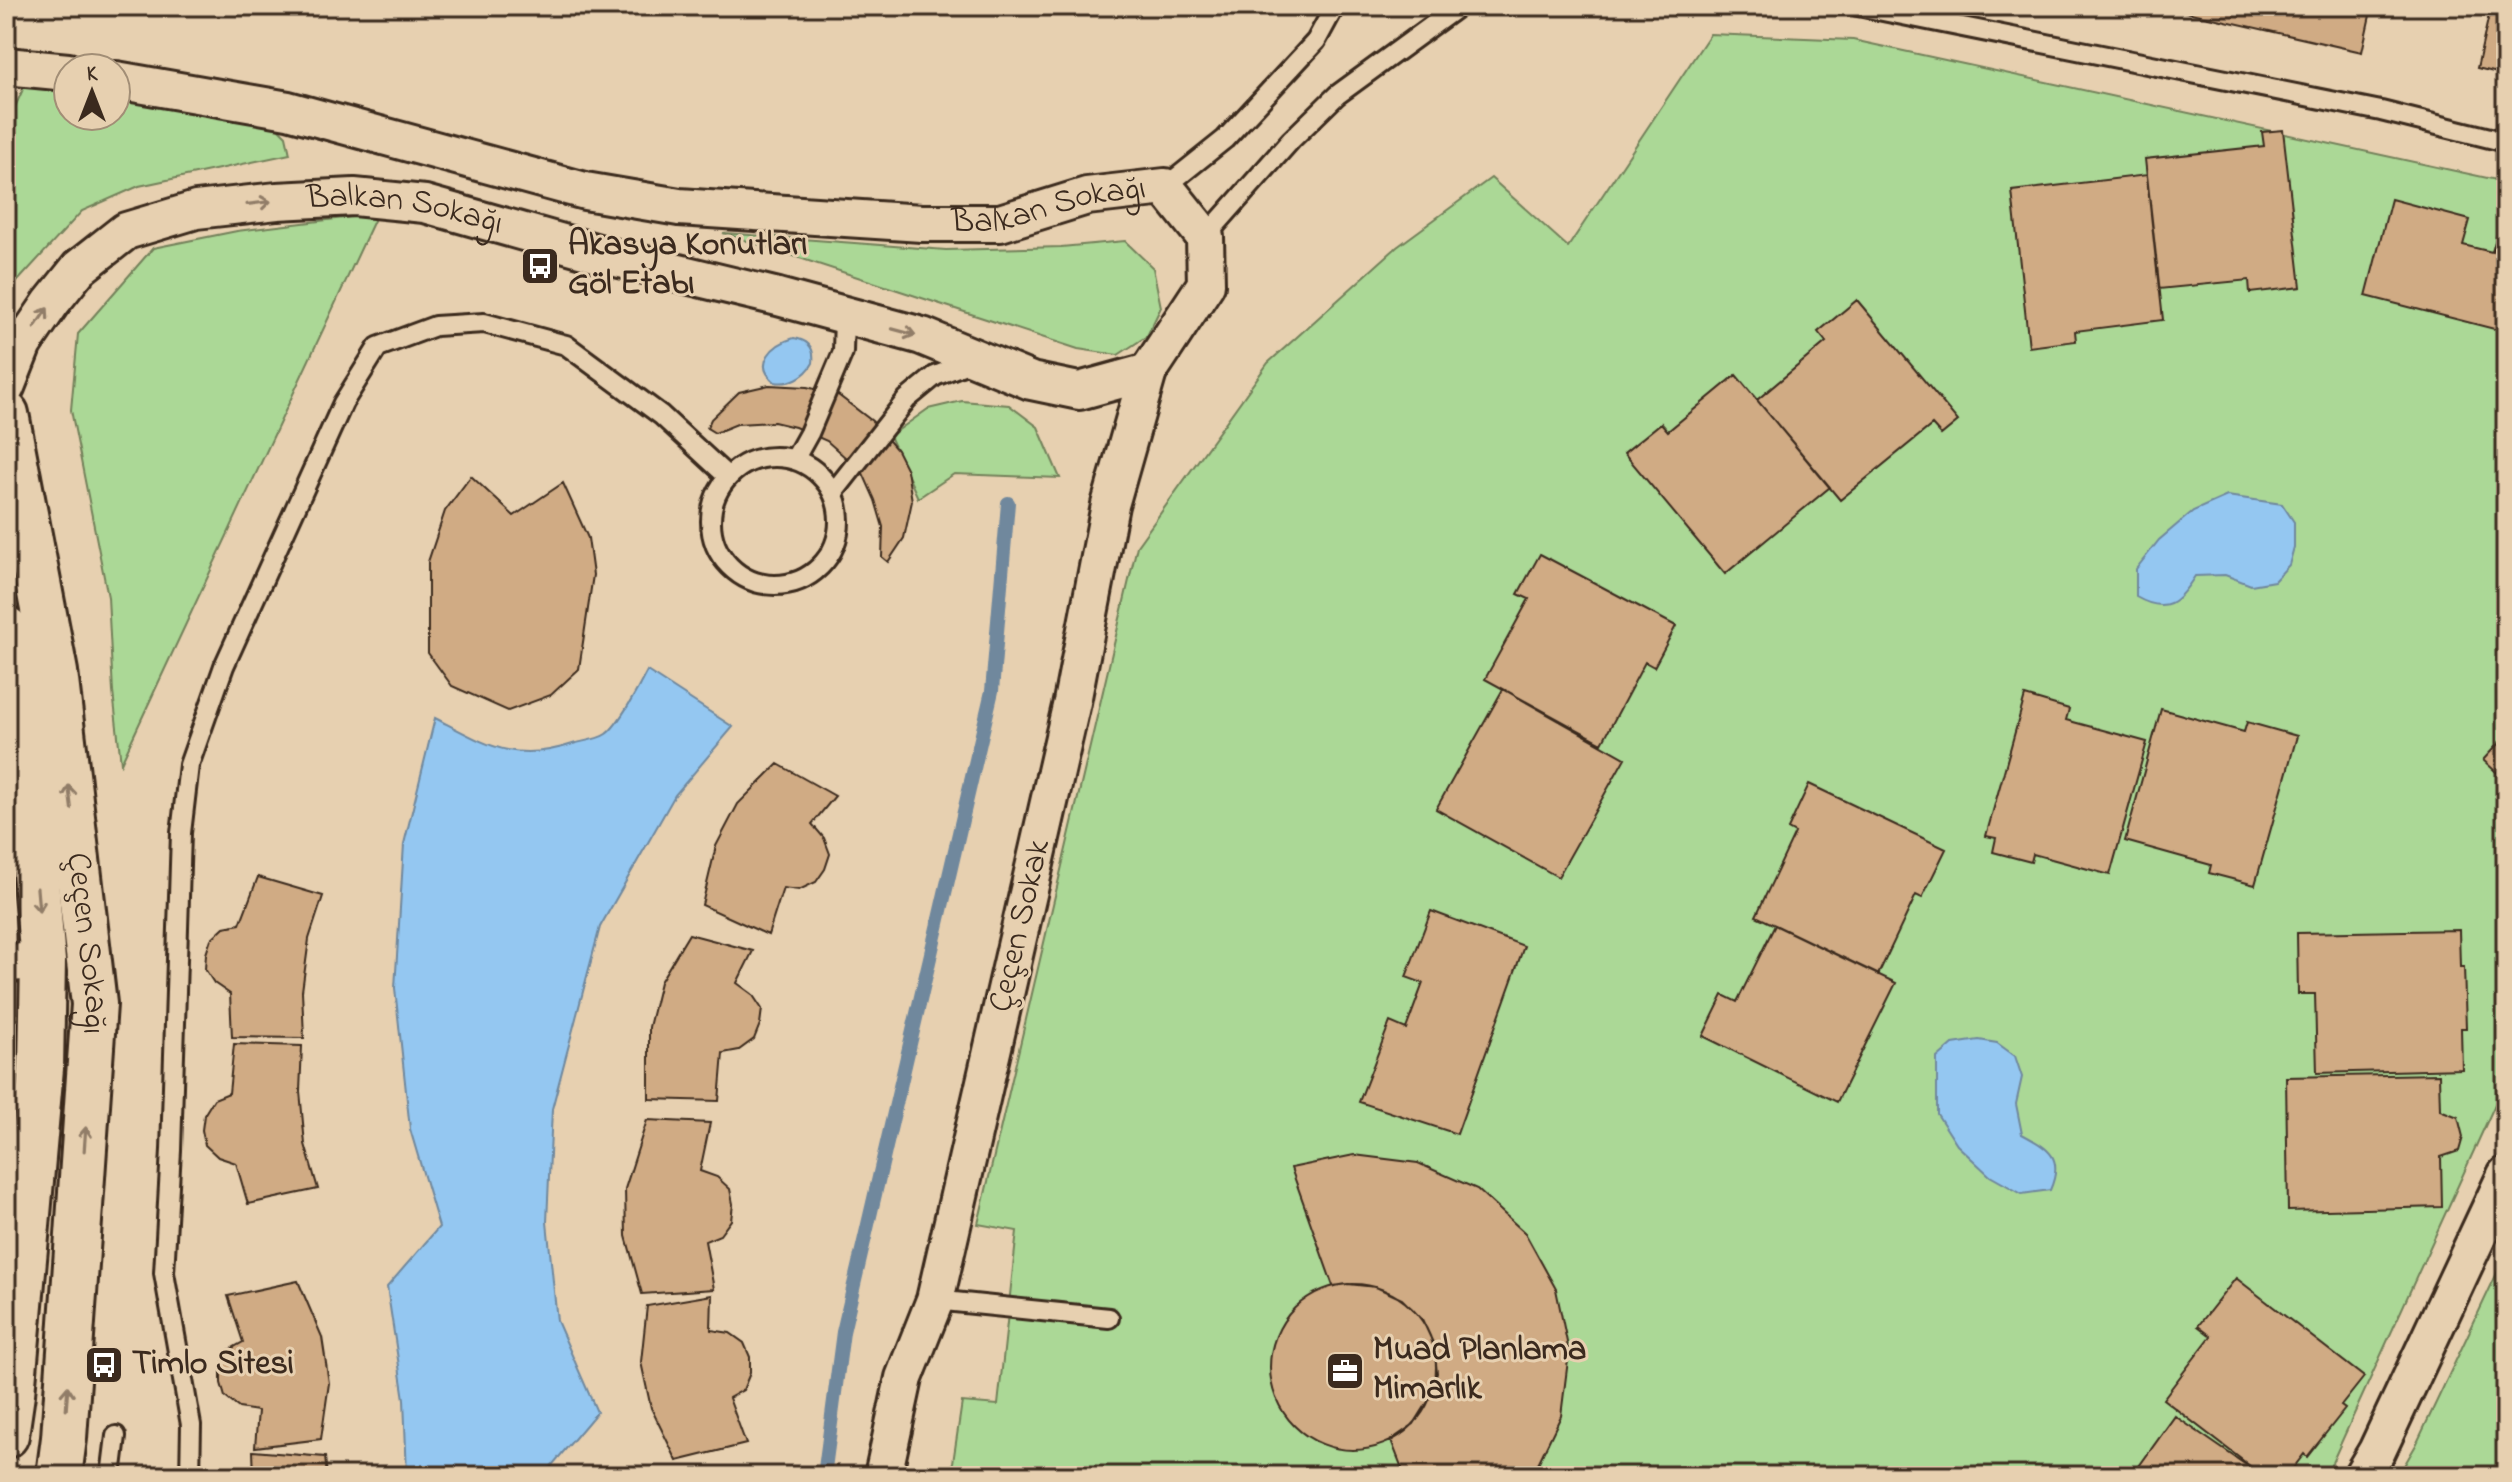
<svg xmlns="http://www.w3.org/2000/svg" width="2512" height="1482" viewBox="0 0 2512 1482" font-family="'Indie Flower',sans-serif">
  <rect width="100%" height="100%" fill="#e7d0b0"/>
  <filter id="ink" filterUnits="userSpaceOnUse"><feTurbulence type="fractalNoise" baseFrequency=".0125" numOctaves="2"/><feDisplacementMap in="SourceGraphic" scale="16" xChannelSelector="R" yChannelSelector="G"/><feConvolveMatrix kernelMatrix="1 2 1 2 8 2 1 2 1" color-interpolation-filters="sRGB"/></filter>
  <g filter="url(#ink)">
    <path fill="#abd896" stroke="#73815a" stroke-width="2" d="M1710 34 1853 40 2506 182V1080L2326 1476H951L962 1402 998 1405 1017 1231 978 1224 1137 546 1268 363 1397 247 1491 178 1568 247Z
      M68 77V116H116V88L274 124 286 136 290 154 139 186 82 211 16 283 6 231V127L28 78Z
      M377 214 121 763 113 692 108 597 71 410 78 334 153 248 237 231Z
      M723 233 946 250 1061 247 1125 241 1153 268 1161 307 1147 336 1118 355 1078 349Z
      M962 401 1009 405 1038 427 1060 478 954 474 918 498 890 436 928 409Z
      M2506 1254V1476H2398L2416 1445Z"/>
    <path fill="#94c7f1" stroke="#70889d" stroke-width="2" d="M794 338C808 340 815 348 813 363 806 376 790 385 775 382 752 364 773 344 794 338Z
      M2227 496 2282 504 2294 522V547L2289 565 2274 581 2251 585 2225 575 2195 576C2178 603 2166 614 2136 597V569L2159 540 2193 511Z
      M647 671 733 727 675 795 600 927 552 1109 547 1222 557 1321 597 1412 543 1476H407L404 1399 387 1287 439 1227 410 1129 395 988 404 844 435 718C489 746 514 764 576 743 585 741 599 739 606 734 619 725 640 685 647 671Z
      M1979 1040 1997 1043 2015 1056 2022 1077 2016 1104 2022 1134C2050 1149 2064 1158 2050 1190L2022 1194 1990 1176 1957 1145 1937 1114V1058L1953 1044Z"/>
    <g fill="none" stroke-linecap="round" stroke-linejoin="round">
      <path stroke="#70889d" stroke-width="14" d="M824 1476 843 1332 992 691 1008 503"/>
    </g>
    <path fill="#d0ab84" stroke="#3b2a1e" stroke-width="2" d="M2160 6H2372L2362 52Z
      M2491 6H2506V75L2477 68Z
      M2283 130 2301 287 2250 293 2249 280 2159 289 2145 159 2264 146 2262 132Z
      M2147 175 2163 320 2075 331 2076 341 2029 347 2012 191Z
      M2391 199 2470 220 2463 245 2492 252 2499 227 2506 229V332L2366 296Z
      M1857 300 1958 421 1941 435 1932 425 1840 500 1757 400 1826 342 1818 332Z
      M1736 375 1830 487 1725 574 1624 453 1661 423 1668 431Z
      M769 385 807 387 838 395 872 421 897 450 907 470 912 501 904 538 888 562 882 557 883 527 875 500 863 473 827 441 795 427 774 422 737 424 715 433 707 428 711 419 739 392Z
      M471 476 514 516 563 483 588 538 593 575 579 669 551 695 508 711 452 686 428 653V562L445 511Z
      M1540 554 1676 626 1654 667 1645 662 1602 743 1485 679 1529 599 1518 594Z
      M1503 689 1625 758 1558 877 1436 809Z
      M2025 696 2069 709 2066 720 2147 742 2110 875 2033 854 2031 862 1993 852 1996 838 1986 836Z
      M2161 709 2244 732 2247 722 2297 736 2255 885 2209 873 2211 865 2125 841Z
      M2506 735V781L2483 760Z
      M778 764 835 796 812 824 824 838 830 854 825 869 816 882 799 890 783 888 768 935 702 905 716 846 738 804Z
      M1809 784 1946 849 1922 898 1916 895 1878 975 1756 916 1795 833 1788 829Z
      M258 877 323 896 309 939 302 991 304 1038 232 1037 230 994 214 983 205 969 206 954 211 939 224 927 240 924Z
      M1431 911 1524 946 1457 1134 1359 1102 1390 1022 1406 1029 1423 983 1406 977Z
      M1775 925 1896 983 1837 1102 1703 1036 1723 995 1737 1002Z
      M2459 930 2460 967H2464L2466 1028H2461L2462 1069 2317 1073 2315 994H2298L2297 933Z
      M689 934 753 951 737 983 752 994 762 1009 760 1024 754 1039 739 1050 723 1053 719 1101 649 1099V1027L660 982Z
      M234 1044 302 1046 300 1091 305 1144 318 1189 248 1204 236 1163 218 1157 205 1145 202 1130 204 1115 214 1099 229 1093Z
      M2439 1074 2440 1110 2458 1117 2463 1137 2459 1151 2441 1157 2442 1207 2288 1211 2286 1077Z
      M647 1120 710 1123 700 1171 717 1177 730 1189 733 1204 731 1220 720 1235 705 1241 714 1289 642 1294 626 1236 625 1189Z
      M1354 1155 1418 1163 1477 1189 1525 1233 1556 1289 1569 1352 1561 1416 1532 1476H1405L1391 1440 1414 1424 1429 1400 1437 1373 1434 1345 1422 1319 1402 1299 1376 1287 1348 1284 1333 1286 1291 1168Z
      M2236 1278 2364 1377 2341 1406 2345 1409 2307 1457 2304 1454 2287 1476H2263L2163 1399 2211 1336 2198 1326Z
      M298 1281 322 1337 329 1383 321 1439 255 1447 258 1411 239 1408 225 1397 221 1383V1367L229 1350 243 1342 228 1296Z
      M1270 1367a83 83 0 1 1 166 0a83 83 0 1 1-166 0Z
      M712 1295 711 1330 730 1333 744 1343 750 1357V1373L743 1390 729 1398 746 1444 677 1461 651 1408 641 1362 647 1306Z
      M2175 1416 2262 1476H2132Z
      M253 1451 325 1457 327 1476H254Z"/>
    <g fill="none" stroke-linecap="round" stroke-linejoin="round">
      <g stroke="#3b2a1e" stroke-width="24">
        <path id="lane" d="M1858 6 2381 111 2506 142
          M1165 187 1225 139 1316 41 1335 6
          M1205 237 1291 140 1337 95 1459 6
          M711 521a64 64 0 1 1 128 0a64 64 0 1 1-128 0Z
          M794 460 809 433 843 352 844 315
          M833 493 907 399 935 376 973 361
          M935 1300 1109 1318
          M111 1476 116 1436
          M190 1476 191 1425 164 1273 171 1150 181 833 189 765 224 666 343 403 378 347 435 326 484 323 566 345 661 415 728 477"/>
      </g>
      <g stroke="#3b2a1e" stroke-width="42">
        <g id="street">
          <path d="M6 66 68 72"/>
          <path id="s1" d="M116 80 288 110 585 191 679 207 922 223H1000L1087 196 1165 187 1205 237 1206 284 1148 372 1110 505 1072 702 935 1300 904 1378 883 1476"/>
          <path id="s2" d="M6 387 23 344 51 303 79 268 126 231 196 210 277 201 354 197 425 204 612 257 778 297 922 336 1031 381 1079 391 1148 372"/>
          <path d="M6 963 43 961"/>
          <path d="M2362 1476 2377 1451 2506 1175"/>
        </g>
      </g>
      <g stroke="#3b2a1e" stroke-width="50">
        <g id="secondary">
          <path id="s3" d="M6 414 55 672 94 1004 64 1438 59 1476"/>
          <path d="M6 629 17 665 43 961 41 1068 12 1394 6 1435"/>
        </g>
      </g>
      <use href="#lane" stroke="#e7d0b0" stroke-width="18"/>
      <use href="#street" stroke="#e7d0b0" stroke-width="36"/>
      <use href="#secondary" stroke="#e7d0b0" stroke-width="44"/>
    </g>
    <defs><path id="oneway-shaft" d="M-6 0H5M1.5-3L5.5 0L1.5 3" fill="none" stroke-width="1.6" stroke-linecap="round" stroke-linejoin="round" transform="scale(2)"/></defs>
    <g stroke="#917d67">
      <use href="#oneway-shaft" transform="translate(259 203) rotate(-7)"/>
      <use href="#oneway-shaft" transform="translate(41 318) rotate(-56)"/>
      <use href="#oneway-shaft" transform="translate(904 332) rotate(15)"/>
      <use href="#oneway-shaft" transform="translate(70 797) rotate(-97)"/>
      <use href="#oneway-shaft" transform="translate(38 900) rotate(85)"/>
      <use href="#oneway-shaft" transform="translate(85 1139) rotate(-86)"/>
      <use href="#oneway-shaft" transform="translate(67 1398) rotate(-86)"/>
    </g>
  </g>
  <defs>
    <g id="bus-square" transform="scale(2)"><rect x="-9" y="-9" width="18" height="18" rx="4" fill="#3b2a1e" stroke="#e7d0b0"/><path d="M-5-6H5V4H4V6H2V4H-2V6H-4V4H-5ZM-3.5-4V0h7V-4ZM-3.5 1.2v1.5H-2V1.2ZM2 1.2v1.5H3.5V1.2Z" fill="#fff"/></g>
    <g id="office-square" transform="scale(2)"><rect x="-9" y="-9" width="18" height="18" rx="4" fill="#3b2a1e" stroke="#e7d0b0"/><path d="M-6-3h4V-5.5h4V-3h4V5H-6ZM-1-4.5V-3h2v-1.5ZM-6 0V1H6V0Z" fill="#fff"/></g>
  </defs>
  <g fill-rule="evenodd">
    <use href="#bus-square" x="540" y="266"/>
    <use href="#bus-square" x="104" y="1365"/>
    <use href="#office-square" x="1345" y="1371"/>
  </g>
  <g text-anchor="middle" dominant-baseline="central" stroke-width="6" stroke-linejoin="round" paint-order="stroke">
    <g font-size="34" fill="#3b2a1e" stroke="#e7d0b0">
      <text stroke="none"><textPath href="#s1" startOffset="950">Balkan Sokağı</textPath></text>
      <text stroke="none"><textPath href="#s2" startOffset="484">Balkan Sokağı</textPath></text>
      <text transform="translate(1021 926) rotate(-77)">Çeçen Sokak</text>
      <text stroke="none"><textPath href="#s3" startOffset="536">Çeçen Sokağı</textPath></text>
    </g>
    <g font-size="34" font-weight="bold" fill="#3b2a1e" stroke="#e7d0b0" text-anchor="start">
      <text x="568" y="246">Akasya Konutları<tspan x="568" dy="39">Göl Etabı</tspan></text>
      <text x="1373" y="1351">Muad Planlama<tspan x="1373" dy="39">Mimarlık</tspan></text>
      <text x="132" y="1365">Timlo Sitesi</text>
    </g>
  </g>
  <rect width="2512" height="1482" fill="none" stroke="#e7d0b0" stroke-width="32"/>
  <rect x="16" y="16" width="2480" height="1450" fill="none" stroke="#3b2a1e" stroke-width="3" filter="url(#ink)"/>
  <g transform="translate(92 92)"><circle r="38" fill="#e7d0b0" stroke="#a28e76" stroke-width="2"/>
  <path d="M0-6L14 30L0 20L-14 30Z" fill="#3b2a1e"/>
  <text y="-12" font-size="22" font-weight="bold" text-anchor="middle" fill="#3b2a1e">K</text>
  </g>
</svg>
